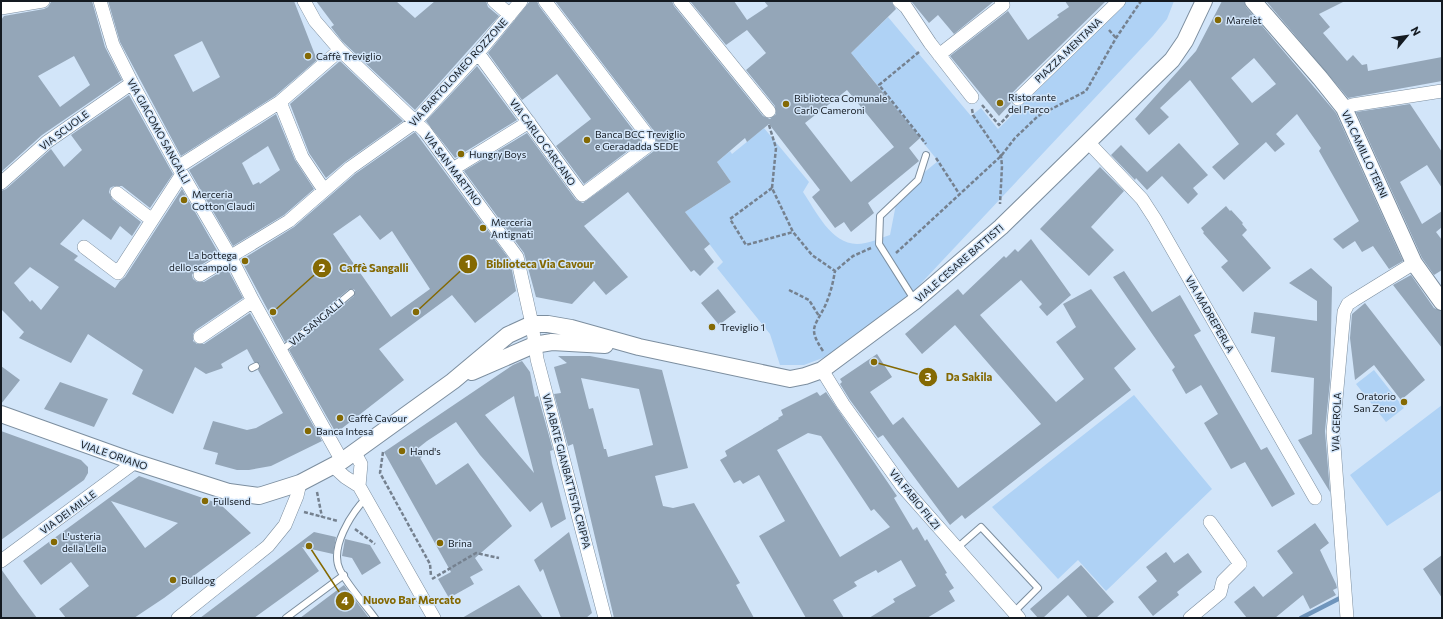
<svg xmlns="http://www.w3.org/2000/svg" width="1443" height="619" viewBox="0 0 1443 619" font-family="Commissioner,sans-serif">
  <rect width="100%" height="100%" fill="#d2e5f9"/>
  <path fill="#afd2f5" d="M1127 1H1174L1167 19 1153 36 911 294 828 356 804 365H780L770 334 717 268 723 262 685 212 731 182 717 162 730 151 732 154 764 128 809 182 803 192C816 211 831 244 857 244 868 244 880 238 890 235L898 194 938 161 862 66 846 58 888 17 971 116 981 108 998 129Z
    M1374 370 1404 408 1386 422 1356 384Z
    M1134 395 1212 489 1106 591 1078 560 1058 579 992 507Z
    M1442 405V490L1387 526 1350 475Z"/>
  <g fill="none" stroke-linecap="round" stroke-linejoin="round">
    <path stroke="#6f95bc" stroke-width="4.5" d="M1301 618 1342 597"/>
  </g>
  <path fill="#94a6b8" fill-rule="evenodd" d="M61 1H92L105 47 122 80 42 135 1 172V20L4 16 44 9 48 7 51 2ZM74 56 90 85 60 107 38 76Z
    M108 1H294L317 60 275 96 181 156 120 42ZM202 41 220 77 193 92 174 55Z
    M316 1H396L415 18 435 1H486L488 7 499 16 415 110 342 41 331 27 334 25Z
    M530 1H537L539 6 640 139 641 141 584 184 556 146 591 119 557 74 522 100 488 53Z
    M555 1H672L674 6 763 116 770 119 776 114 775 106 746 70 766 53 747 30 726 45 690 1H734L747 20 768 6 764 1H891L896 9 851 53 920 138 909 148 919 161 868 203 874 213 851 232 844 222 835 228 812 197 820 190 769 124 747 142 745 138 717 162 731 182 685 212 710 244 704 249 714 262 700 276 694 270 691 272 628 192 584 226 628 277 606 295 594 281 572 304 536 297 524 253 464 171 527 133 576 200 583 203 654 151 657 145 654 131ZM847 90 894 147 851 182 805 123Z
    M911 1H993V2L954 34 938 15 929 23Z
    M1065 1H1106L1012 93 1009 100 1011 103 999 116 950 56 1008 11 1028 40 1059 17 1057 15 1069 7Z
    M1222 1H1244L1246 7 1336 113 1403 261 1389 269 1373 246 1362 252 1355 241 1343 249 1333 239 1359 221 1319 151 1321 148 1297 114 1276 134 1285 144 1275 152 1266 142 1224 180 1212 167 1239 144 1190 80 1160 108 1169 117 1149 135 1135 119 1196 51ZM1254 58 1276 84 1252 103 1231 78Z
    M1266 1H1345L1319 14 1330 27 1323 33 1347 61 1353 55 1362 65 1367 64 1368 71 1442 57V81L1348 98Z
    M340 61 403 121 345 162 326 178 309 153 290 104Z
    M477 66 517 120 455 158 426 121Z
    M129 95 173 174 150 208 122 186H114L110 188 109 192 112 199 141 222 132 236 120 226 111 240 83 219 60 244 78 256 74 260 115 288 120 281 125 277 182 189 219 254 196 268 192 275 193 279 197 282H204L227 268 243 298 196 330 193 334V341L197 344H204L250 313 322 441 271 466 249 470H237L215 464 218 453 203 449 213 421 247 430 256 428 283 413 258 370 260 364 254 362 247 349 221 364 223 368 206 374 195 367 173 414 132 394 143 370 88 334 71 363 19 338 24 332 1 309V191L6 189 51 149 64 167 82 150 71 135ZM30 267 59 287 41 310 32 300 30 302 14 283Z
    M1410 104 1442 152V188L1427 165 1400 182 1422 224 1442 211V227L1436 232 1442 240V270L1434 275 1422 258 1356 112Z
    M276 114 295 160 314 189 284 215 233 246 189 170ZM268 146 280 170 260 184 259 182 253 185 242 163Z
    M415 132 510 260 516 291 475 323 452 295 379 349 404 380 336 433 289 350 354 296 355 290 352 289 348 290 285 342 241 260 294 227 355 174ZM360 215 380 240 392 231 430 289 391 317 333 234Z
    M1179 143 1208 175 1193 188 1198 194 1188 204 1162 176 1147 190 1136 178 1135 180 1111 155 1121 145 1147 172Z
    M1100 167 1124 191 1091 227 1114 250 1089 276 1040 229Z
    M1226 206 1230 211 1231 210 1243 223 1242 224 1247 230 1242 235 1271 268 1243 292 1221 267 1228 261 1203 233 1204 232 1201 228Z
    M1031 239 1071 295 1047 316 1039 307 1042 304 1021 280 980 315 1056 402 1084 379 1056 342 1076 327 1063 304 1091 289 1136 349 1114 368 1131 390 965 519 962 515 950 525 883 435 878 438 850 400 840 384 842 382 840 379 877 354 892 377 870 392 893 425 903 417 958 488 1041 424 955 325 922 354 905 334 958 289 963 295 1004 256 1006 258 1015 249 1018 252Z
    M1311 268 1332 287 1330 381 1325 431 1330 492 1298 440 1312 434 1314 378 1271 372 1275 337 1251 333 1254 312 1317 321V301L1289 283Z
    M1124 271 1152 312 1180 295 1201 331 1194 335 1261 450 1267 447 1295 494 1272 507 1245 462 1231 469 1204 423 1218 414 1201 385 1186 394 1172 370 1175 367 1113 277Z
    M1411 275 1434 308 1442 311V348L1393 285Z
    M718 289 736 312 719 325 701 303Z
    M1365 303 1425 380 1401 400 1374 365 1355 380 1350 338 1352 314Z
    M558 356H590L662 370 688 468 655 476 663 506 673 508 694 503 740 583 736 585 754 618H614L573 444 568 446 554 394 561 393 554 367 567 363ZM581 378 639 389 653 445 608 457 606 449H604L593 408 589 409Z
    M522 361 530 372 535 397 538 396 553 450 550 451 552 463 566 519 551 528 542 502 530 512 480 455 456 422 427 441 417 449 422 457 420 458 436 485 468 463 512 526 475 558 483 570 470 577 474 584 449 598 438 579 451 572 384 452 513 365ZM514 396 515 401 534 473 485 415Z
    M1 366 20 380 1 404Z
    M60 382 108 399 94 427 44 409Z
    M817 392 820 396 826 392 897 496 894 498 913 530 917 527 925 541 927 539 947 573 945 574 954 588 949 591 955 601 927 618H869L895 602 893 599 916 586 901 560 878 573 876 570 854 582 857 586 833 600 844 618H806L759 536 785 521 759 475 743 484 740 480 734 483 720 460 727 456 725 451 779 419 778 418 783 415 781 410ZM808 433 821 436 871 511 874 509 890 527 840 557 777 450Z
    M1 431 81 460 88 467V473L84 480 1 540Z
    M139 476 220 504 251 533 164 598 134 618H66L59 609 89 586 71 562 41 585 23 561ZM111 501 178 523 145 548Z
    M1315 523 1329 543 1320 550 1336 584 1337 588 1333 590 1336 595 1310 609 1303 595 1275 618H1247L1234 602 1254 586 1263 597 1293 573 1277 551Z
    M314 532 336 537 333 554 302 547 319 571 254 618H200Z
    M569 532 592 613 586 618H561L543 569 540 572 534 560Z
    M345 539 370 545 381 563 362 575 352 558 342 556Z
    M1166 552 1174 563 1188 553 1202 572 1177 592 1179 595 1153 616 1138 597 1157 581 1146 567Z
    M1442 555V598L1423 569Z
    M1081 565 1114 602 1096 618H1088L1068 595 1043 618H1038L1030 609Z
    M1 569 19 594 37 618H1Z
    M344 585 369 618H300Z
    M519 585 543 618H462Z"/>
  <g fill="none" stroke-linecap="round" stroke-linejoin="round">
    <g stroke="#7c8e9f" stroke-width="8">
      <path id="service" d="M915 301 879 244 880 216 918 180 926 155
        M281 351 351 293
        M252 368 256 366
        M366 498C351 514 329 548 340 570 349 587 364 603 375 618
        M957 548 981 527 1038 588 1014 612
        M286 618 344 575"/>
    </g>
    <g stroke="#7c8e9f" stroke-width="14">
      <path id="minor" d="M100 1 113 45 132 83 182 174 230 256 253 301 342 461
        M304 1 315 21 340 50 425 131 517 257 532 324 537 359 605 618
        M494 1 510 15
        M680 1 769 111
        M899 1 906 7 930 43 972 97
        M1 8 43 1
        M478 53 582 195 649 145 648 136 545 1
        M939 55 1003 5 1001 1
        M1018 99 1119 1
        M280 102 302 157 324 190
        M1344 108 1352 105 1442 91
        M1088 142 1142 199 1155 219 1315 498
        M178 167 280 102 340 50
        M453 169 529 122
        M1 183 47 142 132 83
        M117 193 152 220
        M84 247 118 273 182 174
        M200 275 289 221 350 168 415 122 478 53 521 1
        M200 337 253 301
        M822 370 843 404 902 486 1019 618
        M355 453 361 464 359 486
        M334 467 345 477 359 486 434 618
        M1 561 135 462
        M178 618 268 546 285 525 297 496 300 483
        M1190 618 1220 593 1223 581 1240 564 1210 522
        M1347 618 1333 432 1344 312 1348 304 1354 300 1414 263"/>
    </g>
    <g stroke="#7c8e9f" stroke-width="18">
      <path id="tertiary" d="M1253 1 1320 78 1344 108 1414 263 1442 302
        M472 372 534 345 552 342 605 345
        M1 414 135 462 229 492 259 496 300 483 342 461 453 381 508 335 532 324H548L571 328 639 347 790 379 805 376 822 370 915 301 1001 227 1172 60 1185 41 1204 1"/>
    </g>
    <path stroke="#75818f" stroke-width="2.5" stroke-dasharray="4 2" stroke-linecap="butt" d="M1109 30 1116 38
      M919 52 879 85 926 144
      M982 105 999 125 1012 111
      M972 109 973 115 1001 156 1002 166 1000 204
      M769 125 776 148 772 188 793 232 812 255 835 271 853 256 871 248
      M936 158 960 195
      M772 188 730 219 746 245 793 232
      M896 253 1001 156 1015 138 1038 116 1086 91 1116 38 1141 1
      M789 290 809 300 819 316
      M823 351C808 328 814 328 825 306 830 295 833 283 835 271
      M383 452 380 473 430 564 431 576
      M317 492 322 517
      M304 512 338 521
      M355 529 375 544
      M432 579 476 553 499 558"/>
    <use href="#service" stroke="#fff" stroke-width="6"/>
    <use href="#minor" stroke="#fff" stroke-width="13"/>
    <use href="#tertiary" stroke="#fff" stroke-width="16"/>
  </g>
  <g fill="#846903" stroke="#d2e5f9" stroke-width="1.5">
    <circle cx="1218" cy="20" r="4"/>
    <circle cx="308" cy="56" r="4"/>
    <circle cx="1000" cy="103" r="4"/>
    <circle cx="786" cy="104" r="4"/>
    <circle cx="587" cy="140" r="4"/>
    <circle cx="461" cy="154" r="4"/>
    <circle cx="184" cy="200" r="4"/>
    <circle cx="483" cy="228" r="4"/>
    <circle cx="245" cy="261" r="4"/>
    <circle cx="712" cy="327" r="4"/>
    <circle cx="1404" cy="402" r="4"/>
    <circle cx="340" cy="418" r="4"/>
    <circle cx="308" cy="431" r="4"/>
    <circle cx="402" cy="451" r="4"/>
    <circle cx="205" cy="501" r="4"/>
    <circle cx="54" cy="542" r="4"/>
    <circle cx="440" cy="543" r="4"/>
    <circle cx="173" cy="580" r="4"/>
  </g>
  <g text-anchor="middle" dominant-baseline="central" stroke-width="3" stroke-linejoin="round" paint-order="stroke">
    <g font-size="10" fill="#141a21" stroke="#d2e5f9" text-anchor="start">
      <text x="1226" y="20">Marelèt</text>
      <text x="316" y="56">Caffè Treviglio</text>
      <text x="1008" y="97">Ristorante<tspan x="1008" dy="12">del Parco</tspan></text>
      <text x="794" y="98">Biblioteca Comunale<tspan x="794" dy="12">Carlo Cameroni</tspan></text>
      <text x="595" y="134">Banca BCC Treviglio<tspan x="595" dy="12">e Geradadda SEDE</tspan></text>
      <text x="469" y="154">Hungry Boys</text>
      <text x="192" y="194">Merceria<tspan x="192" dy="12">Cotton Claudi</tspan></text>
      <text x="491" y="222">Merceria<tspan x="491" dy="12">Antignati</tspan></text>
      <text x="237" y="255" text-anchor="end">La bottega<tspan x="237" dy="12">dello scampolo</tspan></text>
      <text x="720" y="327">Treviglio 1</text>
      <text x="1396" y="396" text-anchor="end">Oratorio<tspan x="1396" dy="12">San Zeno</tspan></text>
      <text x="348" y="418">Caffè Cavour</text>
      <text x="316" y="431">Banca Intesa</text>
      <text x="410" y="451">Hand's</text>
      <text x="213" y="501">Fullsend</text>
      <text x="62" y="536">L'usteria<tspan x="62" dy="12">della Lella</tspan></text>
      <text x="448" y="543">Brina</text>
      <text x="181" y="580">Bulldog</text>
    </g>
    <g font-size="10" fill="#141a21" stroke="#d2e5f9">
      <text transform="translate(1068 50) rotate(-44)">PIAZZA MENTANA</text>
      <text transform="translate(458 72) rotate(-48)">VIA BARTOLOMEO ROZZONE</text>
      <text transform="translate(64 130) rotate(-37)">VIA SCUOLE</text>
      <text transform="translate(159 131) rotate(61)">VIA GIACOMO SANGALLI</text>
      <text transform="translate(543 142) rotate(54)">VIA CARLO CARCANO</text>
      <text transform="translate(1365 154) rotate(65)">VIA CAMILLO TERNI</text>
      <text transform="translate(453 169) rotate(53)">VIA SAN MARTINO</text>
      <text transform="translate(959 263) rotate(-41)">VIALE CESARE BATTISTI</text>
      <text transform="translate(1210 314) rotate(60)">VIA MADREPERLA</text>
      <text transform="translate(316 322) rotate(-40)">VIA SANGALLI</text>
      <text transform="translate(1336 422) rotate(-88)">VIA GEROLA</text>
      <text transform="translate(114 455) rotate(19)">VIALE ORIANO</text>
      <text transform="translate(567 471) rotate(75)">VIA ABATE GIANBATTISTA CRIPPA</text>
      <text transform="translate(915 499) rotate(51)">VIA FABIO FILZI</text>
      <text transform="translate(68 512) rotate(-36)">VIA DEI MILLE</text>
    </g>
  </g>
  <path fill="none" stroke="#846903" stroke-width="1.5" d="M416 312L468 264M273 312L322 268M874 362L928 377M309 546L345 601"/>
  <g fill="#846903" stroke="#d2e5f9" stroke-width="1.5">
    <circle cx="416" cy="312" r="4"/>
    <circle cx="273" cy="312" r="4"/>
    <circle cx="874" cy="362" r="4"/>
    <circle cx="309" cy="546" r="4"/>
    <circle cx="468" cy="264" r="10"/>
    <circle cx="322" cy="268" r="10"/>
    <circle cx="928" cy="377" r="10"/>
    <circle cx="345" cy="601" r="10"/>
  </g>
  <g font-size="12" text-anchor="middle" font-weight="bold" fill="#fff">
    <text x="468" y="268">1</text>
    <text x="322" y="272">2</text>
    <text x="928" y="381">3</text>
    <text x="345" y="605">4</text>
  </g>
  <g font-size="11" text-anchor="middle" font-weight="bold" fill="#846903" stroke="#d2e5f9" stroke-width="3" stroke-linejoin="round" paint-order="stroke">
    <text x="540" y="268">Biblioteca Via Cavour</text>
    <text x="374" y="272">Caffè Sangalli</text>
    <text x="969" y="381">Da Sakila</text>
    <text x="412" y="604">Nuovo Bar Mercato</text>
  </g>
  <rect width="1443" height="619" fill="none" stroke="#141a21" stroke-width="4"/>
  <g transform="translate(1407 36) rotate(61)" stroke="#d2e5f9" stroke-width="3" paint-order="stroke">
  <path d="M0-3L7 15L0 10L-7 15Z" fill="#141a21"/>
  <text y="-6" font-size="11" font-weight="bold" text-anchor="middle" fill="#141a21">N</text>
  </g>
</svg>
